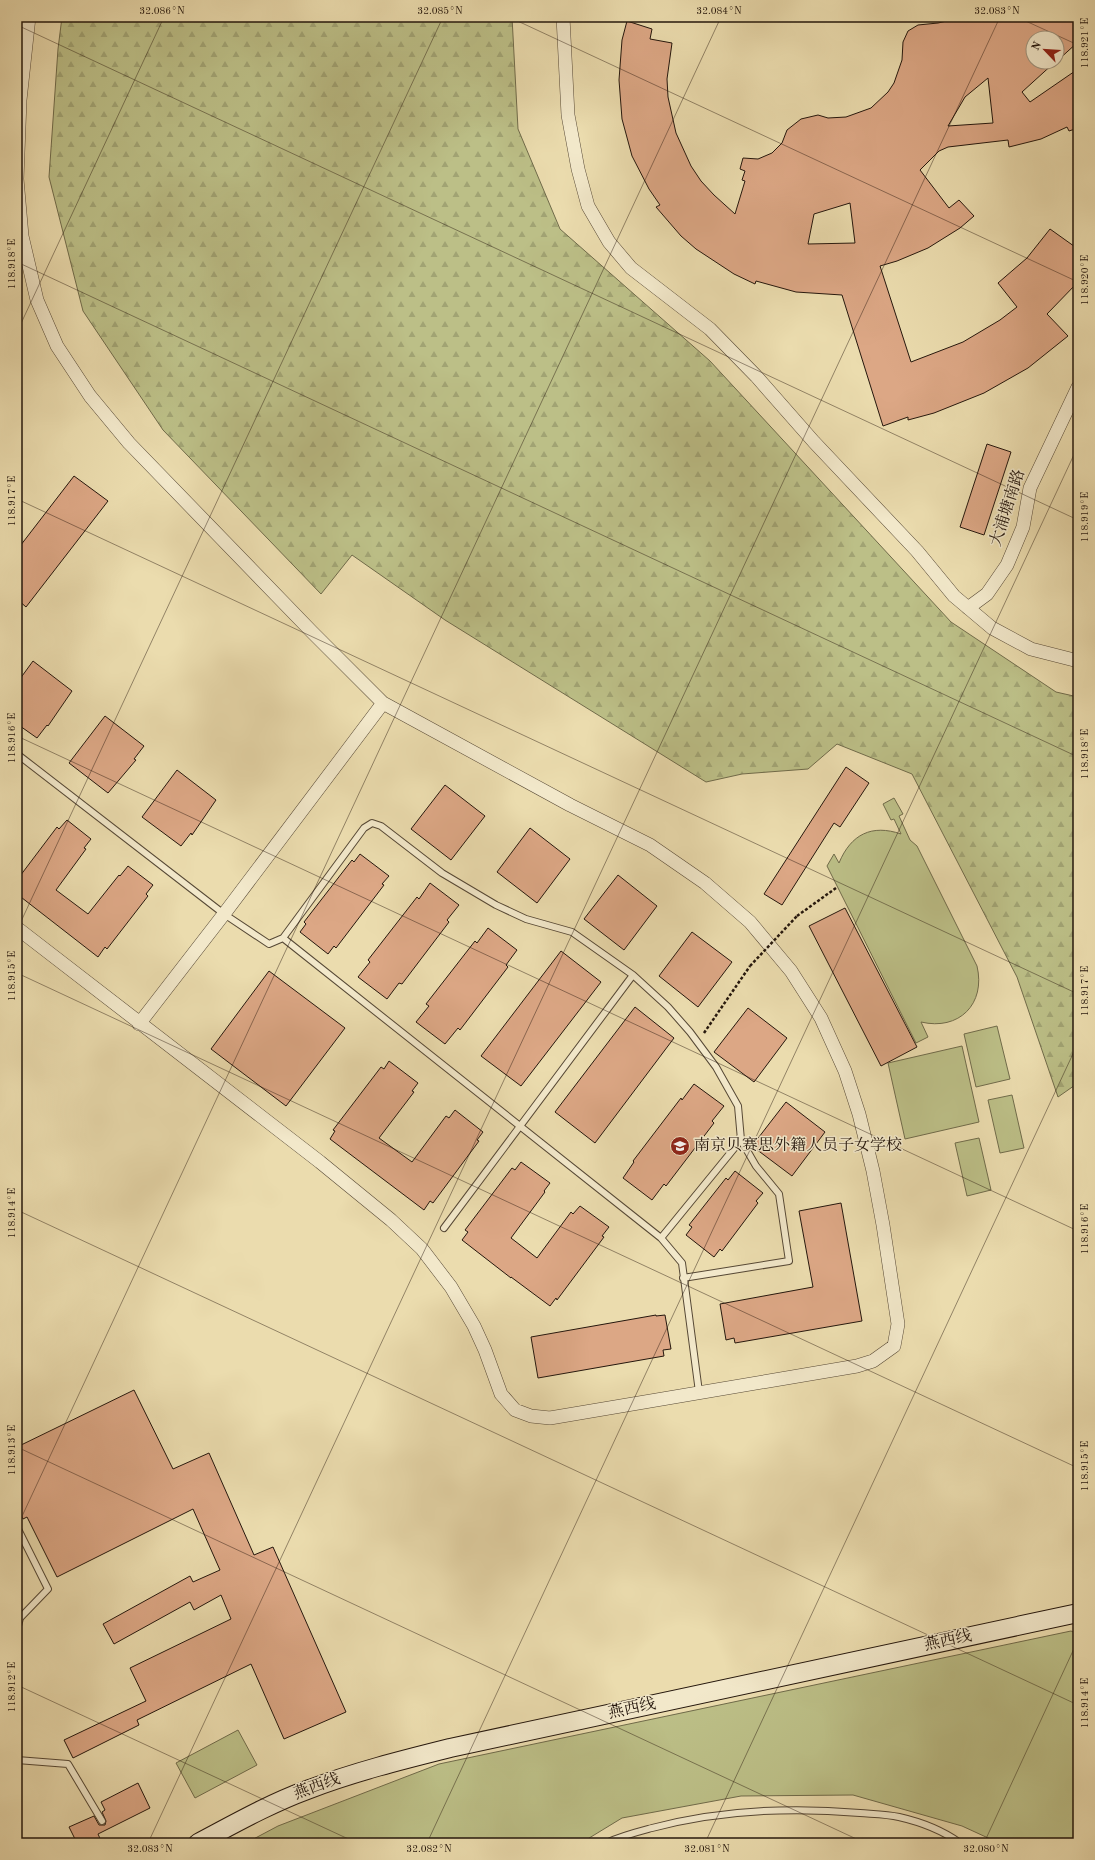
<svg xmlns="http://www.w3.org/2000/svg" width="1095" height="1860" viewBox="0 0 1095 1860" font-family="'Old Standard TT','Noto Serif SC',serif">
  <defs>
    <pattern id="forest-firs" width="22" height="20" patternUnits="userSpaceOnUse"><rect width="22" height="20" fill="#bcbf87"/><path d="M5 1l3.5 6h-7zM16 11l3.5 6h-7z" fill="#a1a373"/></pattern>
  </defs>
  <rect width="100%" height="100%" fill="#ebdcae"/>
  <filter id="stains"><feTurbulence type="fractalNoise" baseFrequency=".005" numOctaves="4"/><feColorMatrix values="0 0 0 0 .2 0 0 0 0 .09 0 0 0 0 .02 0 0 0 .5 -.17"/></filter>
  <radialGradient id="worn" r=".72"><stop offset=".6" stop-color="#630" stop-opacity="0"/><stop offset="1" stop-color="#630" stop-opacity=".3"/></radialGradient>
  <path fill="url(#forest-firs)" stroke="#706b4a" d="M62 17H512L518 129 560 229 710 361 951 622 1056 692 1078 697V1083L1058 1097 1017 977 912 774 837 744 808 769 742 774 706 782 445 620 352 555 321 594 163 430 83 311 49 177 58 49Z"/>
  <path fill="#bcbf87" stroke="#706b4a" d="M894 798 903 814 899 816 910 840 917 846 977 966C986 1004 959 1031 921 1022L928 1037 916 1043 827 866 834 854 839 863C851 834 872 824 901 834L894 819 891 820 883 804Z
    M997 1026 1010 1079 976 1087 964 1034Z
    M962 1046 979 1122 905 1139 888 1063Z
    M1012 1095 1024 1148 1000 1153 988 1100Z
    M979 1138 991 1190 967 1196 955 1143Z
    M1071 1631 1078 1634V1843H999L962 1826 853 1795 741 1796 622 1818 581 1843H246L278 1826 439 1764Z
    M238 1730 257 1765 195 1798 176 1763Z"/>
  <path fill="#dca785" stroke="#25170d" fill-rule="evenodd" d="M964 17H1078V42L1057 61V38H1033V62H1055L1022 92 1030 102 1078 69V128L1069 131 1067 127 1041 139 1009 147 1008 140 948 147 939 151 920 170 949 208 959 200 974 216 960 228 928 248 897 261 880 266 911 362 963 342 1000 320 1017 307 998 283 1027 258 1050 229 1078 249V282L1047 314 1068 336 1028 368 984 393 934 413 908 420V417L883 426 842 295 796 292 756 281 755 284 734 274 696 249 681 236 656 207 660 205 649 189 632 156 622 119 619 80 622 40 627 21 652 29 650 39 672 43 667 79 668 97 676 133 691 166 701 181 714 195 735 214 745 181 742 180 745 171 740 169 743 158 758 159 772 153 782 143 787 130 801 119 818 115 828 118 846 117 871 108 888 92 894 83 902 60 903 42 908 31 918 25 938 23ZM988 78 993 123 948 126 965 97ZM850 203 855 243 808 244 814 214Z
    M987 444 1011 452 984 535 960 527Z
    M74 476 108 501 26 607 17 599V550Z
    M33 661 72 691 48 726 47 725 37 738 20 726 22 724 17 720V683Z
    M105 716 144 746 134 759 136 760 108 793 69 763Z
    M846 767 869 783 840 827 834 823 782 905 764 894Z
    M177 770 216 800 192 835 191 833 181 846 142 817Z
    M445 785 485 816 451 860 411 829Z
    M67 820 91 839 84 848 86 849 56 890 88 914 119 875 120 876 128 866 153 885 146 894 148 896 107 949 105 947 98 957 17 894V880L57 827 59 829Z
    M530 828 570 859 537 903 497 872Z
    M360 854 389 876 382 884 384 885 336 948 334 946 328 954 300 932 306 924 304 922 352 860 354 862Z
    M618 875 657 906 624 950 584 919Z
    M430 883 459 905 447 920 449 922 402 984 399 983 387 999 358 977 370 962 368 960 417 897 419 899Z
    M845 908 917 1047 881 1066 809 926Z
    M488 928 517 950 506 965 508 967 460 1030 458 1028 445 1044 416 1022 429 1006 426 1004 475 941 477 943Z
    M692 932 732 962 698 1007 659 976Z
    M561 951 601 982 521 1086 481 1056Z
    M269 971 345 1028 286 1106 211 1049Z
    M635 1007 674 1038 595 1143 555 1112Z
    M748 1008 787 1038 754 1082 714 1052Z
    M389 1061 418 1083 412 1091 414 1092 379 1138 412 1162 446 1116 449 1118 455 1110 483 1132 477 1140 479 1141 433 1203 430 1201 424 1210 330 1139 335 1131 333 1130 381 1067 384 1069Z
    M694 1084 724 1106 712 1121 714 1123 666 1186 664 1184 652 1200 623 1178 634 1162 633 1161 681 1098 682 1100Z
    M786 1102 825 1132 792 1176 752 1146Z
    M521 1162 550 1183 544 1191 545 1192 511 1238 537 1258 571 1212 573 1214 580 1206 609 1227 602 1236 604 1237 557 1300 556 1298 550 1306 511 1277V1278L462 1240 468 1232 465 1230 512 1168 515 1170Z
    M735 1171 763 1193 756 1201 758 1203 722 1251 720 1249 714 1257 686 1235 692 1227 689 1225 726 1178 728 1180Z
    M841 1203 862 1321 735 1343 734 1338 726 1340 720 1304 813 1287 799 1211Z
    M656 1315V1316L665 1315 671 1349 663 1350 664 1356 538 1378 531 1337Z
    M134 1390 173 1469 209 1453 254 1555 273 1547 346 1712 284 1739 251 1664 137 1720 139 1725 73 1758 64 1740 146 1701 130 1668 231 1619 221 1595 194 1610 190 1602 114 1644 103 1624 190 1576 193 1582 220 1570 193 1509 57 1577 27 1517 23 1519 17 1507V1447Z
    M138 1783 150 1808 98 1834 102 1843H77L69 1827 94 1816 99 1825H105L106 1821 102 1812 105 1810 101 1802Z"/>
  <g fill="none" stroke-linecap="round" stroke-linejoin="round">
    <g stroke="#564835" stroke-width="8">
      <path id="service" d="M17 754 224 914 269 944 283 938 661 1238 682 1263 699 1392
        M283 938 364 828 372 823 381 826 442 873 496 905 526 919 572 932 633 975 668 1007 690 1032 716 1067 738 1106 741 1140 756 1166 779 1194 789 1261 683 1278
        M444 1228 633 975
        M661 1238 741 1140
        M17 1321V1344
        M17 1527 48 1589 20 1618 17 1630
        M17 1760 68 1764 102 1821
        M606 1843C621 1836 637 1832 652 1828 720 1810 791 1807 860 1813 873 1814 887 1814 899 1817 921 1822 942 1830 960 1843"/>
    </g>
    <g stroke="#564835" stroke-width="14">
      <path id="minor" d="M563 17 568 115 578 169 588 206 609 242 631 268 710 329 756 376 814 442 917 551 954 596 992 628 1031 649 1078 661
        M17 179 22 236 37 300 57 346 90 396 129 443 312 632 383 703 570 805 650 845 705 883 750 922 791 971 821 1018 845 1071 859 1114 873 1171 883 1225 898 1324 894 1346 873 1361 857 1366 550 1418 531 1416 515 1410 501 1394 485 1350 474 1326 451 1287 422 1249 391 1220 320 1162 17 928
        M17 179 20 100 29 17
        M968 608 987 594 1007 565 1023 527 1030 488 1078 387
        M139 1024 224 914 383 703"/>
    </g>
    <g stroke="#25170d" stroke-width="20">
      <path id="secondary" d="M198 1843C234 1824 269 1804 307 1790 354 1772 402 1760 450 1748L1078 1613"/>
    </g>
    <path stroke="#25170d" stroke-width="2.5" stroke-dasharray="3 2" stroke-linecap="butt" d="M797 916 836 888
      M704 1033 750 966"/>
    <use href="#service" stroke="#f2e8ca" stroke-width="6"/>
    <use href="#minor" stroke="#f2e8ca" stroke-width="13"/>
    <use href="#secondary" stroke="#f2e8ca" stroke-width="18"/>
    <path stroke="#25170d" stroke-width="2.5" stroke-dasharray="3 2" stroke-linecap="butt" d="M750 966 797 916"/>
  </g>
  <path fill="none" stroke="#25170d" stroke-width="1" stroke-opacity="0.45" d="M509 17 1078 282M1017 17 1078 45M17 25 1078 520M17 262 1078 757M17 332 164 17M17 499 1078 994M17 736 1078 1231M17 930 443 17M17 973 1078 1468M17 1210 1078 1705M17 1447 865 1843M17 1527 721 17M17 1685 357 1843M148 1843 1000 17M427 1843 1078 446M705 1843 1078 1043M984 1843 1078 1640"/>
  <defs>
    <g id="school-disc" transform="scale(1)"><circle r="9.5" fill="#8f2418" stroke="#f2e8ca"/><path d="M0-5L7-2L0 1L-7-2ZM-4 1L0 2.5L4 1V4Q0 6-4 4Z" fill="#fff"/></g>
  </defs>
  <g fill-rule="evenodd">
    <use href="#school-disc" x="680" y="1146"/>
  </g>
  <g text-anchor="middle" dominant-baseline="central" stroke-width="3" stroke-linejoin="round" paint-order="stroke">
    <g font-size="16" fill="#25170d" stroke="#f2e8ca">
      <text transform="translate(1008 508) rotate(-72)">大浦塘南路</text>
      <text transform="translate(948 1641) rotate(-12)">燕西线</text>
      <text transform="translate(632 1709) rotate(-12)">燕西线</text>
      <text transform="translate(317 1787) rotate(-20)">燕西线</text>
    </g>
    <g font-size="16" fill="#25170d" stroke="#f2e8ca" text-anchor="start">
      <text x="694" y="1146">南京贝赛思外籍人员子女学校</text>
    </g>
  </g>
  <rect width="1095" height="1860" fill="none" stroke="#ebdcae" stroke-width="44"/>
  <g transform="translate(1045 50) rotate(295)"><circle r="19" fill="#f2e8ca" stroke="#a0947e"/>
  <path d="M0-3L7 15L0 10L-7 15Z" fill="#8f2418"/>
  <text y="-6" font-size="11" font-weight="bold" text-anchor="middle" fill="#25170d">N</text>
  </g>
  <rect x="22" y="22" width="1051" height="1816" fill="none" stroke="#25170d" stroke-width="1.5"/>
  <g font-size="10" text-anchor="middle" fill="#25170d">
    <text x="162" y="14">32.086°N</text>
    <text x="440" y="14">32.085°N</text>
    <text x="719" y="14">32.084°N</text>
    <text x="997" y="14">32.083°N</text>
    <text transform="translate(1084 43) rotate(-90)" y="4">118.921°E</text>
    <text transform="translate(11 264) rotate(-90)" y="4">118.918°E</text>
    <text transform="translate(1084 280) rotate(-90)" y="4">118.920°E</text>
    <text transform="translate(11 501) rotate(-90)" y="4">118.917°E</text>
    <text transform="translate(1084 517) rotate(-90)" y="4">118.919°E</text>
    <text transform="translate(11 738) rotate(-90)" y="4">118.916°E</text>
    <text transform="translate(1084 754) rotate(-90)" y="4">118.918°E</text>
    <text transform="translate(11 976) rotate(-90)" y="4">118.915°E</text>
    <text transform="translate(1084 991) rotate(-90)" y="4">118.917°E</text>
    <text transform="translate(11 1213) rotate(-90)" y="4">118.914°E</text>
    <text transform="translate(1084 1229) rotate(-90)" y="4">118.916°E</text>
    <text transform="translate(11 1450) rotate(-90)" y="4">118.913°E</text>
    <text transform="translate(1084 1466) rotate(-90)" y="4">118.915°E</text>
    <text transform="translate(11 1687) rotate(-90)" y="4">118.912°E</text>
    <text transform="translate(1084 1703) rotate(-90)" y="4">118.914°E</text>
    <text x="150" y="1852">32.083°N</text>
    <text x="429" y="1852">32.082°N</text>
    <text x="707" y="1852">32.081°N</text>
    <text x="986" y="1852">32.080°N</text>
  </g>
  <rect width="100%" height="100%" filter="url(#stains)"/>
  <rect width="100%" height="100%" fill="url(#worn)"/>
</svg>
